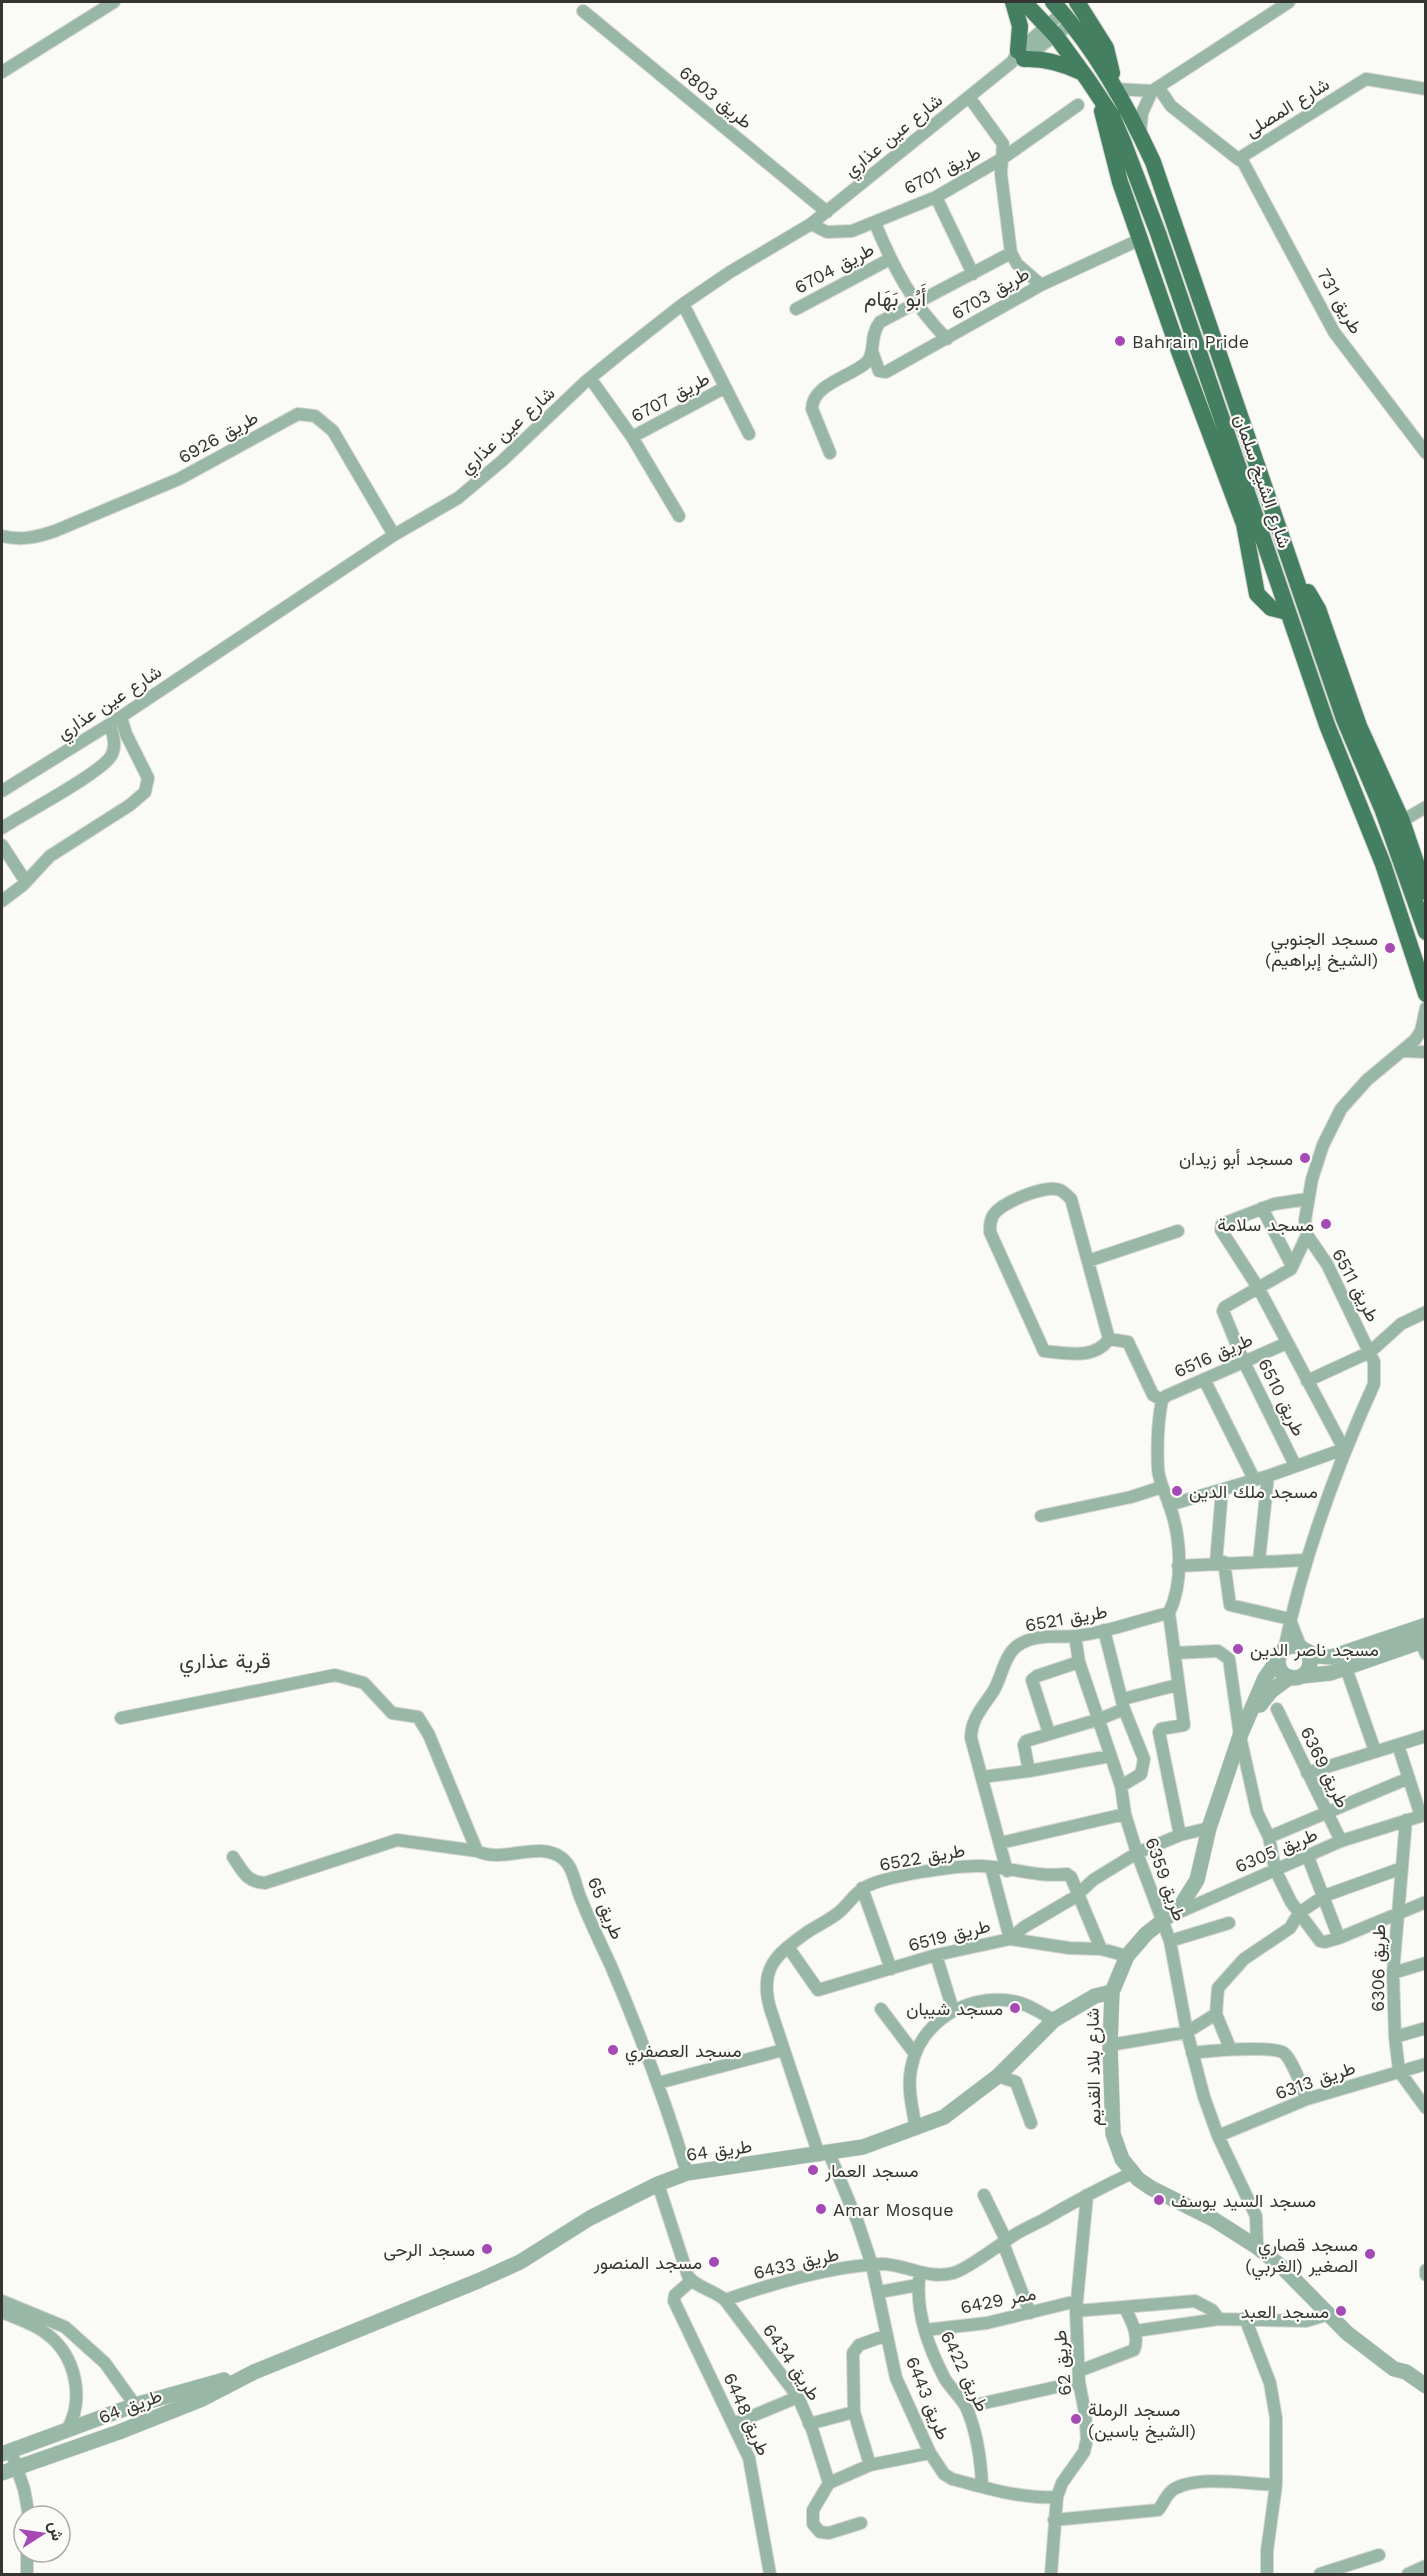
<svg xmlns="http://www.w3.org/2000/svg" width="1427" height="2576" viewBox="0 0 1427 2576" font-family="'Work Sans',Vazirmatn,sans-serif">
  <rect width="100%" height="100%" fill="#fafaf6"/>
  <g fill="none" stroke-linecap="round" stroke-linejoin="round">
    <g stroke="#d6d6d3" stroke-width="14">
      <path id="minor" d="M583 11 827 212
        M1022 60 1072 23
        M2 72 114 2
        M1158 87 1171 106 1238 159 1366 79 1426 89
        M1116 89 1152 91 1289 2
        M969 97 1003 144 1001 174 1011 253 1017 264 1041 285
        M1140 135 1142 113 1152 91
        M1238 159 1243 162 1334 332 1426 453
        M936 197 973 274
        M875 223C893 267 913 305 947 339
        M811 224 827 232 852 231 936 197 1003 158 1078 105
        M683 304 749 434
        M796 309 890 259
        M872 351 879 371 886 372 1041 285 1141 239
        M590 378 632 437 679 516
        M632 437 724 388
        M830 453 812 409C812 384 851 377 867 362 876 352 869 336 880 322L1011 253
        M2 536C21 541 37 537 55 531L179 479 298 414 315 416 333 431 394 535
        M2 791 110 724 394 535 458 498 502 461 584 383 622 352 683 304 730 272 811 224 1012 62 1018 51 1063 12
        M1402 821 1426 807
        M2 828C23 814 101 773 111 756 117 746 113 735 110 724
        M2 845 26 882
        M2 901 23 885 50 856 130 805 145 792 148 778 126 734 121 717
        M1403 1051 1426 1052
        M1262 1208 1292 1266
        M1088 1261 1178 1231
        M1109 1339C1095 1360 1066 1353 1044 1351L990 1232C990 1226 990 1219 994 1214 1003 1202 1046 1184 1060 1190 1064 1192 1068 1196 1071 1199L1109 1339 1128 1342 1153 1395 1162 1400
        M1204 1379 1254 1479
        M1307 1381 1370 1352 1401 1324 1426 1312
        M1295 1465 1243 1360 1223 1311 1225 1307 1291 1269 1307 1235 1305 1220 1312 1179 1323 1145 1341 1109 1367 1080 1415 1040 1421 1031 1426 1008
        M1169 1505 1268 1476 1344 1449 1259 1289 1221 1230 1222 1224 1274 1204 1307 1199
        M1041 1516 1131 1497 1162 1487
        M1259 1561 1268 1476
        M1224 1562 1230 1605 1290 1619
        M1216 1563 1222 1490
        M1178 1566 1305 1560
        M1290 1620 1301 1648
        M1104 1630 1124 1709 1144 1759 1141 1774 1121 1786
        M1075 1636 1079 1662 1121 1786 1125 1814 1137 1853 1170 1941 1187 2032 1204 2097 1218 2136 1256 2216 1257 2247
        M1421 1642 1426 1654
        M1284 1650C1303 1558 1335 1470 1374 1384V1362L1327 1264 1307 1235
        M1174 1653 1218 1651 1229 1659 1240 1736 1257 1812 1269 1837 1275 1869 1291 1902 1320 1941 1325 1942 1339 1938 1426 1902
        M1346 1668 1375 1751
        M1123 1699 1177 1685
        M1277 1709 1341 1841
        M121 1718 335 1675 364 1683 392 1713 418 1717 429 1735 477 1851C503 1864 538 1840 562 1858 574 1867 575 1886 581 1899 590 1922 601 1944 611 1966 640 2034 666 2102 687 2173
        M1049 1733 1032 1680 1037 1676 1079 1662
        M1398 1745 1421 1816
        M1029 1771 1024 1745 1026 1741 1100 1719 1124 1709
        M1307 1773 1426 1736
        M982 1777 1029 1771 1110 1756
        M1406 1820 1393 1973 1395 2037 1399 2071 1426 2108
        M1180 1835 1159 1732 1161 1729 1184 1725 1169 1613C1184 1582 1181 1536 1169 1504 1165 1492 1159 1482 1158 1469 1157 1448 1158 1420 1162 1400L1166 1396 1287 1343
        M1269 1837 1409 1778
        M1000 1843 1125 1814
        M233 1857C243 1871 246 1882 265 1883L397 1840 477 1851
        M1308 1857 1339 1938
        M991 1867 1010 1939
        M1007 1871 971 1738C971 1718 984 1706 994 1690 1002 1676 1004 1656 1017 1646 1035 1633 1055 1638 1075 1636 1107 1633 1138 1620 1169 1613
        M862 1888 891 1969
        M1175 1914 1341 1841 1421 1816
        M1010 1939 1069 1948 1101 1949 1127 1956
        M1170 1941 1229 1923
        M788 1947 818 1990 936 1955 1010 1939 1024 1927 1075 1897 1093 1880 1137 1853 1180 1835 1209 1828
        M936 1955 953 2010
        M1393 1973 1426 1963
        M881 2009 915 2054
        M1216 2014 1230 2048
        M1395 2037 1426 2028
        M1110 2045 1187 2032 1216 2014 1218 1988 1244 1959 1290 1928 1299 1913 1324 1896 1402 1868
        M1192 2053C1207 2051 1273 2045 1284 2053 1293 2061 1302 2088 1307 2099
        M998 2076 1016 2082 1031 2123
        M658 2083 783 2050
        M916 2129C913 2110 907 2089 911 2069 919 2023 966 1993 1012 2001 1027 2003 1040 2013 1054 2020
        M1218 2136 1307 2099 1426 2064
        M829 2153 858 2223 872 2265 896 2378 930 2453 944 2474 952 2479C987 2488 1020 2499 1057 2497
        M819 2155 770 2008C759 1968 776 1955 806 1933 816 1926 828 1921 838 1913 847 1906 854 1894 864 1888 882 1876 957 1865 981 1866 1010 1867 1038 1878 1067 1874L1071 1877 1101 1949
        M658 2184 688 2276C695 2287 714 2290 725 2300L798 2397 812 2429 829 2483
        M984 2195 1006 2240
        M1003 2243 1030 2313
        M1426 2270V2275
        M920 2272C914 2308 928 2347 945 2379 951 2389 962 2398 967 2409 977 2433 981 2460 982 2486
        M691 2281 675 2295 674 2301 749 2458 770 2574
        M879 2292 918 2285
        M725 2300C771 2284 832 2266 881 2264 906 2264 928 2280 953 2273 964 2271 995 2248 1007 2240 1017 2232 1031 2226 1043 2220 1072 2203 1102 2187 1132 2173
        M2 2301 65 2327 105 2363 135 2405
        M1076 2311 1195 2301 1212 2310 1219 2319
        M2 2312C17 2319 34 2323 47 2334 76 2356 85 2399 67 2430
        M1245 2318 1270 2383 1276 2418V2485L1267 2551V2574
        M925 2330 987 2323 1077 2301
        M1135 2331 1219 2319 1306 2321 1326 2315
        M1079 2371 1134 2350C1140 2336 1131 2320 1125 2308
        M966 2407 1079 2382
        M733 2424 798 2397
        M809 2424 854 2412
        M11 2451 24 2489 29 2516
        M870 2465 854 2412 853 2353 859 2345 887 2335
        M829 2483 870 2465 930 2453
        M829 2483 813 2510V2524L820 2532 829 2533 861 2523
        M1054 2520 1158 2510C1164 2503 1166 2494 1174 2489 1198 2475 1249 2484 1276 2485
        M27 2574V2552
        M1051 2574 1057 2497 1062 2483 1084 2452 1087 2439 1085 2413 1079 2382 1076 2311 1087 2195
        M1320 2574 1379 2555
        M1408 2574 1426 2566"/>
    </g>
    <g stroke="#d6d6d3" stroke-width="16">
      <path id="tertiary" d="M1278 1662a16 16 0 1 1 32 0a16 16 0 1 1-32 0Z
        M1305 1650 1316 1656 1331 1657 1426 1625
        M1279 1658 1265 1678 1240 1736 1209 1828 1197 1880 1180 1907 1146 1934 1127 1956 1112 1992 1110 2045 1113 2134 1122 2159 1138 2179 1151 2188 1213 2219 1257 2247 1283 2268 1347 2333 1394 2369 1406 2372 1426 2386
        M1302 1676 1331 1673 1426 1640
        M1260 1705 1271 1691 1290 1677
        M2 2454 135 2405 224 2380
        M2 2473 119 2432 202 2399 254 2372 478 2281 520 2262 590 2218 658 2184 687 2173 863 2147 944 2117 998 2076 1054 2020 1095 1996 1112 1992"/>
    </g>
    <g stroke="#d6d6d3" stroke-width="18">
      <path id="primary" d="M1013 2 1020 26 1018 51
        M1024 2 1056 36 1088 80 1112 116 1124 144 1158 233 1327 725 1383 864 1426 994
        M1053 2C1096 50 1126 104 1153 162L1344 719 1383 811 1426 932
        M1077 2 1106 48 1112 73
        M1024 59C1045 58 1062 63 1081 72
        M1102 111 1120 182 1180 354 1244 524 1257 594 1271 608 1287 612
        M1308 592 1318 609 1359 726 1402 821 1426 892"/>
    </g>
    <use href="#minor" stroke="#99b7a6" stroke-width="12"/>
    <use href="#tertiary" stroke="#99b7a6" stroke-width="15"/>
    <use href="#primary" stroke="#457f61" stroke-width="16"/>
  </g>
  <g fill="#a549b4" stroke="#fafaf6" stroke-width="2">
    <circle cx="1120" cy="341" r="6"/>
    <circle cx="1390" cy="948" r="6"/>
    <circle cx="1305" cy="1158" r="6"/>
    <circle cx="1326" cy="1224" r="6"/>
    <circle cx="1177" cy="1491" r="6"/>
    <circle cx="1238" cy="1649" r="6"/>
    <circle cx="1015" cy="2008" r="6"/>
    <circle cx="613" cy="2050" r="6"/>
    <circle cx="813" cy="2170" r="6"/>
    <circle cx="1159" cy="2200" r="6"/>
    <circle cx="821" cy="2209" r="6"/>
    <circle cx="487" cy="2249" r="6"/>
    <circle cx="1370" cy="2254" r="6"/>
    <circle cx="714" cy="2262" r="6"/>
    <circle cx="1341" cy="2311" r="6"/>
    <circle cx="1076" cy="2419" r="6"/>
  </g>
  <g text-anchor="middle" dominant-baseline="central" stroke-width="4.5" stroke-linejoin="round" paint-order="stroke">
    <g font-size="18" fill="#343433" stroke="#fafaf6">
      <text transform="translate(716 97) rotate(39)">طريق 6803</text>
      <text transform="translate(1287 107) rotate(-32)">شارع المصلى</text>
      <text transform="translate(893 135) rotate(-39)">شارع عين عذاري</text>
      <text transform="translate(942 170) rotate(-27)">طريق 6701</text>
      <text transform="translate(834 268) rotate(-28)">طريق 6704</text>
      <text transform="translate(990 293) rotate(-30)">طريق 6703</text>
      <text transform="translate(1340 301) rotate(60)">طريق 731</text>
      <text transform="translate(670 397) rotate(-28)">طريق 6707</text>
      <text transform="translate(507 430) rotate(-42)">شارع عين عذاري</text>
      <text transform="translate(218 437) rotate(-29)">طريق 6926</text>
      <text transform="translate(1263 481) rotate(71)">شارع الشيخ سلمان</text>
      <text transform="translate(109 702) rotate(-33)">شارع عين عذاري</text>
      <text transform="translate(1356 1285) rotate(62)">طريق 6511</text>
      <text transform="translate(1213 1355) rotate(-24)">طريق 6516</text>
      <text transform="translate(1282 1397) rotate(64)">طريق 6510</text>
      <text transform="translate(1066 1618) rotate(-10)">طريق 6521</text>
      <text transform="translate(1325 1767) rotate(64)">طريق 6369</text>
      <text transform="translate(1276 1850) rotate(-23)">طريق 6305</text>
      <text transform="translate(922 1857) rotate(-10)">طريق 6522</text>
      <text transform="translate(1166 1879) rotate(70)">طريق 6359</text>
      <text transform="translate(606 1908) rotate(67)">طريق 65</text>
      <text transform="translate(949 1935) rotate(-14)">طريق 6519</text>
      <text transform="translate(1378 1968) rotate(-89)">طريق 6306</text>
      <text transform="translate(1093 2067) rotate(-91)">شارع بلاد القديم</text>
      <text transform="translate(1315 2080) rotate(-19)">طريق 6313</text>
      <text transform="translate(719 2150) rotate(-8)">طريق 64</text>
      <text transform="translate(796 2263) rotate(-13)">طريق 6433</text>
      <text transform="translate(998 2300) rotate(-11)">ممر 6429</text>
      <text transform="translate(792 2362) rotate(56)">طريق 6434</text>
      <text transform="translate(1062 2363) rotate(-95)">طريق 62</text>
      <text transform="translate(965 2371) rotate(64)">طريق 6422</text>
      <text transform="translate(928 2398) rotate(68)">طريق 6443</text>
      <text transform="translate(130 2406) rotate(-21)">طريق 64</text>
      <text transform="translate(747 2414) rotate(66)">طريق 6448</text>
    </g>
    <g font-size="18" fill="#343433" stroke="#fafaf6" text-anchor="start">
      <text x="1132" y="341">Bahrain Pride</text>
      <text x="1378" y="938" text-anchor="end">مسجد الجنوبي<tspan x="1378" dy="21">(الشيخ إبراهيم)</tspan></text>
      <text x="1293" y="1158" text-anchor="end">مسجد أبو زيدان</text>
      <text x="1314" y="1224" text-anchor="end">مسجد سلامة</text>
      <text x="1189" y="1491">مسجد ملك الدين</text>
      <text x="1250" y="1649">مسجد ناصر الدين</text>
      <text x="1003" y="2008" text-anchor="end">مسجد شيبان</text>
      <text x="625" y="2050">مسجد العصفري</text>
      <text x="825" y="2170">مسجد العمار</text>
      <text x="1171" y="2200">مسجد السيد يوسف</text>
      <text x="833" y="2209">Amar Mosque</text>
      <text x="1358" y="2244" text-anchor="end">مسجد قصاري<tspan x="1358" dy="21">الصغير (الغربي)</tspan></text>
      <text x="475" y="2249" text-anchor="end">مسجد الرحى</text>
      <text x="702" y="2262" text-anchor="end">مسجد المنصور</text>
      <text x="1329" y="2311" text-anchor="end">مسجد العبد</text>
      <text x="1088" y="2409">مسجد الرملة<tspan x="1088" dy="21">(الشيخ ياسين)</tspan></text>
    </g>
    <g font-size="21" fill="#393836" stroke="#fafaf6">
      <text x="895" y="298">أَبُو بَهَام</text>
      <text x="225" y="1660">قرية عذاري</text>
    </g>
  </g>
  <rect width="1427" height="2576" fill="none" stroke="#343433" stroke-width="6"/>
  <g transform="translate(42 2534) rotate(78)"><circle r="28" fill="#fafaf6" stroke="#ababa8" stroke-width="1.5"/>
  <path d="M0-4.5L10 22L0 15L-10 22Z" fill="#a549b4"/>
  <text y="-9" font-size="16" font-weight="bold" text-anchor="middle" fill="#343433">ش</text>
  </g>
</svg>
